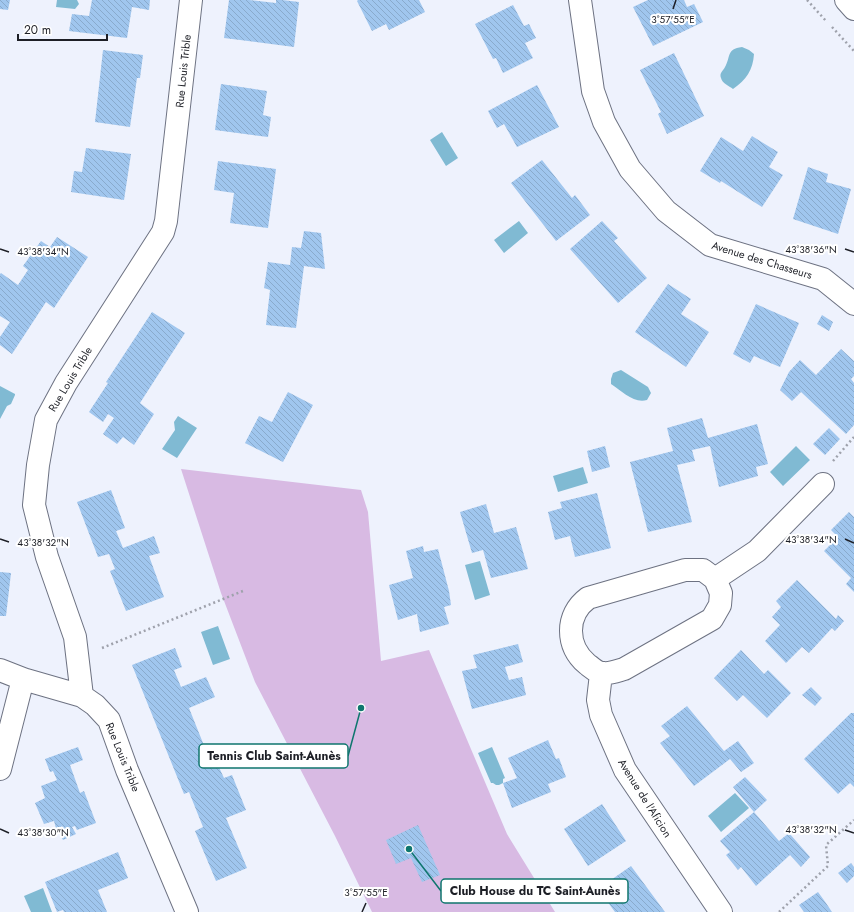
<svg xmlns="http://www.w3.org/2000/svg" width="854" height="912" viewBox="0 0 854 912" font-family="Jost,sans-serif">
  <defs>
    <pattern id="building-back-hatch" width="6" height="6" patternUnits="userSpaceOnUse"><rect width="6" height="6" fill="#a0c6ee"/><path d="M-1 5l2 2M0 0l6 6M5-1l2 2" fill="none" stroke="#89aacc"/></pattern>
  </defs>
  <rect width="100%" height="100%" fill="#eef2fd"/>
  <path fill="#d8bae3" d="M181 469 361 490 368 512 381 661 429 650 507 834 555 912H372L335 836 255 682 221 593Z"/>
  <path fill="#80bad3" d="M57 0H77L79 4 75 9 56 7Z
    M742 47 749 50 754 54C753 70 746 80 733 89 729 86 722 83 721 78 719 73 723 71 725 67 731 57 726 49 742 47Z
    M442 132 458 158 446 166 430 140Z
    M519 221 528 233 504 253 494 240Z
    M621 370 648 387 651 393 647 400C634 404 622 391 611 384V379L613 373Z
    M0 386 15 394V395L11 404 7 406 0 419Z
    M178 416 197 428 177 458 162 449 175 430 174 422Z
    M796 446 810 460 783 486 770 472Z
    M583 467 588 483 558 492 553 476Z
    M480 561 490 595 475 600 465 565Z
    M218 626 230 659 213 665 201 632Z
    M492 747 505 778 503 779V783L499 785H496L493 783H491L478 753Z
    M735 793 749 808 721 832 708 816Z
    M43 888 52 912H31L24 896Z"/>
  <path fill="url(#building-back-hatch)" d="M0 0H10L8 10 0 9Z
    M92 0H150L149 10 132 7 127 38 69 31 72 14 89 16Z
    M229 0H249L276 3V0H282L299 2 294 47 224 38Z
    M358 0H419L425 12 389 30 386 24 372 31 357 1Z
    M648 0H684L687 7 694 4 703 22 653 46 633 7Z
    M513 5 524 26 529 24 536 38 525 43 533 58 503 73 496 58 493 59 475 24Z
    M103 50 143 55 140 78H137L130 127 95 122Z
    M674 53 704 116 667 134 658 114 661 112 640 70Z
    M221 84 267 91 263 115 271 117 268 137 215 130Z
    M537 85 559 127 517 147 504 124 497 128 488 111Z
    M752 136 778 152 769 167 783 175 762 207 721 181 720 183 700 171 721 137 743 151Z
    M86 148 131 154 124 200 71 192 74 171 82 172Z
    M542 160 572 198 575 195 590 215 556 241 511 183Z
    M218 161 276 169 268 228 230 223 234 193 214 190Z
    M808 167 828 174 826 182 851 189 838 234 793 219Z
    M602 221 618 238 614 241 647 278 618 303 570 249Z
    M304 231 321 233 325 269 304 266 296 328 266 325 270 290 264 288 268 262 290 265 292 247 301 248Z
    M57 237 88 257 54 308 46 302 12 354 0 345V337L10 322 0 316V274L1 273 18 285 28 270 23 266 41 241 50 247Z
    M668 284 691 299 681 314 709 332 686 367 635 332Z
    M756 304 799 323 780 367 754 356 750 363 733 354Z
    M152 312 185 333 140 403 154 414 134 445 123 437 117 444 103 434 114 418 108 414 103 422 89 412 108 383 106 382Z
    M822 315 833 322 829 331 817 324Z
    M841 349 854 361V376L851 379 854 383V425L846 434 801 392 792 401 780 390 789 372 800 360 816 375Z
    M288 392 313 405 283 462 245 443 259 416 272 422Z
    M702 418 708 438 757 424 768 464 756 467 758 476 719 487 710 446 692 450 695 461 677 465 692 522 648 532 630 462 673 451 667 428Z
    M829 428 840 439 825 455 813 444Z
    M605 446 610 467 592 472 587 451Z
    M111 490 125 528 116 531 123 548 154 536 160 553 149 556 164 597 126 611 110 571 115 569 109 554 98 557 77 502Z
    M597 493 611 548 575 557 570 536 555 540 548 512 562 508 560 502Z
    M486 504 494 533 516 527 528 569 491 578 483 550 472 553 460 512Z
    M849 512 854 517V592L846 584 851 578 824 551 838 537 831 530Z
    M423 546 424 552 438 549 449 591 451 605 444 607 449 624 420 632 417 614 398 620 389 585 413 578 406 551Z
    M0 572 11 573 6 616H0Z
    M797 580 836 619 838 615 844 621 835 631 832 628 809 653 802 647 786 663 765 641 780 625 772 617 781 607 776 601Z
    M518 644 523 662 505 667 509 680 522 677 526 695 472 709 462 671 477 668 473 655Z
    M175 648 182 667 174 670 181 687 206 677 215 697 189 708 211 763 216 761 224 778 232 775 246 810 226 818 247 868 216 881 195 831 203 827 189 792 184 794 132 665Z
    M741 650 764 674 768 670 791 693 767 718 743 695 737 701 714 678Z
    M811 687 822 698 815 706 802 695Z
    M687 706 724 751 738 741 754 763 741 772 730 759 694 786 660 743 670 736 661 726Z
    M851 713H854V787L850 783 838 794 804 759Z
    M548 740 556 759 559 758 566 777 548 784 551 792 512 808 503 783 517 778 508 758Z
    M78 747 83 760 70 765 80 793 84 791 96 823 77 830 75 826 72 827 76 834 63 840 59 832H57L54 821 44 824 35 803 45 798 41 786 57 780 53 771 50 772 45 759Z
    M745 777 767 800 754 812 779 841 789 833 810 857 801 867 790 855 756 886 741 867 738 870 726 855 730 852 720 841 754 812 733 787Z
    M602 804 626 841 588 866 564 829Z
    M418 825 440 875 422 882 411 858 396 864 386 840Z
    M118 852 128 878 98 890 107 912H64L63 910 57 912 45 882Z
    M851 863 854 867V876L847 883 838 873Z
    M631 866 665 912H615L598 889Z
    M818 892 826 903 832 912H804L799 905Z"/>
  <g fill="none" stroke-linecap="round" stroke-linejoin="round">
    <g stroke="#6d7282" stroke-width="24">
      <path id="minor" d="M580 0 593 91 604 122 630 169 666 211 710 245 823 279 854 304
        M846 0 854 9
        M685 570H703L715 579 721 593 720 605 712 619 624 669C617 671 610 674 603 673 597 673 591 667 587 664 566 646 565 615 588 598Z
        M715 579 757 551 823 484
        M0 670 23 679 82 696 95 705 109 720 127 770 187 912
        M601 674 598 700 601 715 625 770 721 912
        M82 696 75 637 47 557 34 505 38 465 46 420 66 383 163 232 166 221 191 0
        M0 769 23 679"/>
    </g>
    <path stroke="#9fa2ac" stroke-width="2.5" stroke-dasharray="2 3" stroke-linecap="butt" d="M807 0 827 22
      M832 27 854 51
      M833 461 854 437
      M102 648 243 591
      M779 912 828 866 826 845 854 820"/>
    <use href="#minor" stroke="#fff" stroke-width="22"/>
  </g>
  <path fill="none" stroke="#1d1f26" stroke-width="1.5" d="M673 9 676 0M0 249 9 252M845 249 854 252M0 539 9 542M845 539 854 543M0 829 9 833M845 830 854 833M362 912 366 903"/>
  <g text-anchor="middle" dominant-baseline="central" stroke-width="4" stroke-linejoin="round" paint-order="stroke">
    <g font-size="11" fill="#1d1f26" stroke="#fff">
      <text transform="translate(183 71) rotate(-84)">Rue Louis Trible</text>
      <text transform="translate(762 260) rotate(17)">Avenue des Chasseurs</text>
      <text transform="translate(70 379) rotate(-59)">Rue Louis Trible</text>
      <text transform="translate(123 757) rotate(68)">Rue Louis Trible</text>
      <text transform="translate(645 798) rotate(58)">Avenue de l'Aficion</text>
    </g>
  </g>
  <g font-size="10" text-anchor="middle" fill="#1d1f26" stroke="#fff" stroke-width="4" stroke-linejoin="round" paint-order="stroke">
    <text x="673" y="23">3°57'55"E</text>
    <text x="811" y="253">43°38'36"N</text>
    <text x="43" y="255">43°38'34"N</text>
    <text x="811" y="543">43°38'34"N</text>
    <text x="43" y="546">43°38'32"N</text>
    <text x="811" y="833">43°38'32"N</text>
    <text x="43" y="836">43°38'30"N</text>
    <text x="366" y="896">3°57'55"E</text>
  </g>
  <path fill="none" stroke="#0f766e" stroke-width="1.5" d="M361 708L348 756M409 849L441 891"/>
  <g fill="#0f766e" stroke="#fff" stroke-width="1.5">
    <circle cx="361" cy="708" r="4"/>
    <circle cx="409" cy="849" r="4"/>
  </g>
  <g fill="#fff" stroke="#0f766e" stroke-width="1.5">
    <rect x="199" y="744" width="149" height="24" rx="4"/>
    <rect x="441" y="879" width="187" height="24" rx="4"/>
  </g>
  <g font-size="12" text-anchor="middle" font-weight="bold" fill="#1d1f26">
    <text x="274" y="760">Tennis Club Saint-Aunès</text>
    <text x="535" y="895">Club House du TC Saint-Aunès</text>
  </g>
  <path d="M18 34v6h89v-6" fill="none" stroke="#1d1f26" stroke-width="2"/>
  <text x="24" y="34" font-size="12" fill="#1d1f26" stroke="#ffffff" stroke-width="3" paint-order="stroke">20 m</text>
</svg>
